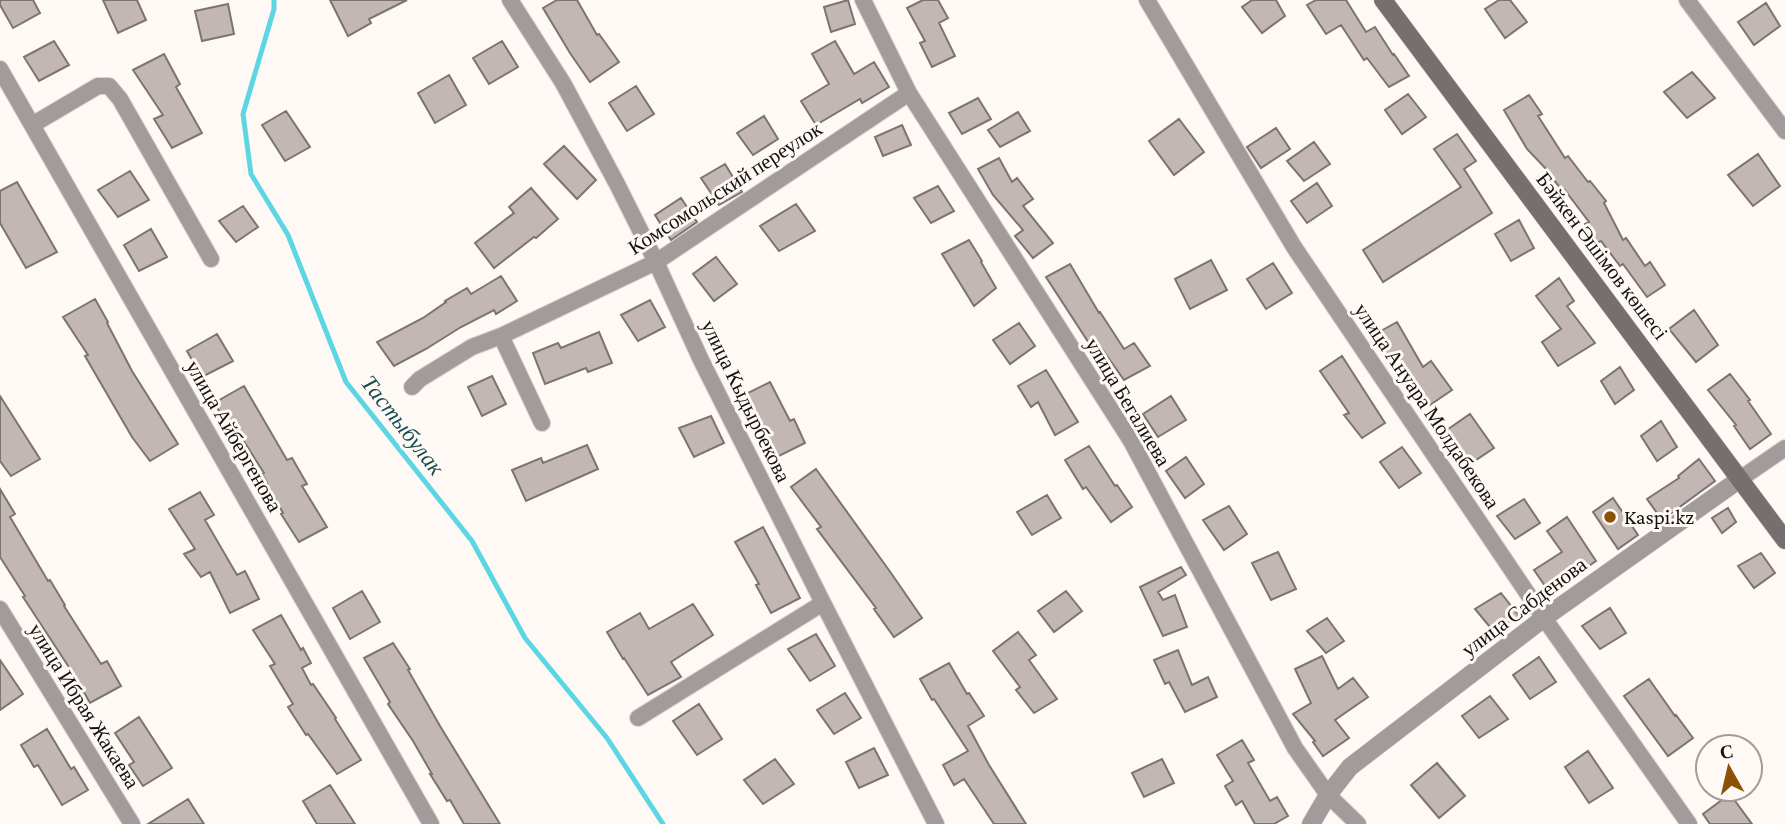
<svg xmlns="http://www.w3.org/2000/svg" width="1785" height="824" viewBox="0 0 1785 824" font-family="'Crimson Pro',serif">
  <rect width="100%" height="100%" fill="#fef9f5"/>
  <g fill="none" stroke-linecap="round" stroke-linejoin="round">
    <path stroke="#5dd6e4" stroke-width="5" d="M274 0V9L243 114 251 174 288 235 346 382 472 541 525 638 607 738 663 824"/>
  </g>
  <path fill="#c2b7b4" stroke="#7d7370" stroke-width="2" d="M0 0H33L40 13 13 28 0 5Z
    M103 0H137L146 20 118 33Z
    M330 0H407L369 19 371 23 348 36Z
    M557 0H577L597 35 599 34 619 62 590 82 570 53 543 8Z
    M848 0 855 24 831 32 824 7Z
    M923 0H938L948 18 939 23 955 56 932 67 920 43 925 41 907 8Z
    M1252 0H1276L1285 16 1262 33 1242 7Z
    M1316 0H1346L1366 32 1375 27 1393 55 1394 54 1409 76 1389 87 1367 58 1364 60 1341 25 1326 34 1307 5Z
    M1499 0H1510L1527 22 1505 38 1485 9Z
    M1766 3 1780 26 1754 45 1738 22Z
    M228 4 234 34 202 41 195 11Z
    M54 41 69 65 39 81 24 57Z
    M502 41 518 67 489 84 473 58Z
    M835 41 854 74 874 62 889 87 862 103 860 99 816 125 801 101 829 84 812 54Z
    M164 54 180 84 176 87 202 133 172 148 154 119 163 115 133 70Z
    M1692 72 1715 98 1687 118 1664 92Z
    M449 75 466 105 435 123 418 93Z
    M636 86 654 114 627 131 609 103Z
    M1408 94 1426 117 1402 134 1385 110Z
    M1529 95 1542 114 1538 116 1565 158 1568 156 1588 182 1590 181 1606 201 1604 203 1623 240 1626 238 1645 266 1650 262 1665 285 1647 297 1623 264 1620 266 1601 241 1596 243 1585 224 1589 222 1564 189 1562 190 1547 172 1548 171 1527 149 1504 110Z
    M978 98 991 119 962 134 949 113Z
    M286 111 310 147 285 161 262 125Z
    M1018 112 1030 131 1000 147 988 130Z
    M764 116 778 139 753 155 737 133Z
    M1179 119 1204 152 1174 175 1149 141Z
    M902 125 911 145 883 156 875 137Z
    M1276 128 1290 149 1261 168 1247 147Z
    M1457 134 1476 161 1464 169 1492 213 1383 282 1363 250 1461 187 1434 149Z
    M1314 142 1330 164 1304 181 1287 161Z
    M564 146 596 180 577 199 544 164Z
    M1758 154 1780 186 1753 206 1728 175Z
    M999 158 1012 182 1017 178 1033 199 1023 206 1053 243 1033 258 1015 236 1023 230 993 195 978 169Z
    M725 164 742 192 719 205 701 178Z
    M130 171 149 200 118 217 98 190Z
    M17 182 57 252 26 268 0 223V191Z
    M1317 183 1332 206 1307 223 1291 201Z
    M938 186 954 211 931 223 914 198Z
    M531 188 558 219 536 238 534 237 494 268 475 243 514 213 509 207Z
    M681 198 697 222 671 240 655 215Z
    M796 204 815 231 779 251 760 226Z
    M243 206 258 227 236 242 219 221Z
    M1519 220 1534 248 1511 261 1495 234Z
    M151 229 167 257 139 271 124 245Z
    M969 240 982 261 981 262 996 288 974 306 942 254Z
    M716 257 737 284 714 301 693 274Z
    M1211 260 1227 290 1190 309 1175 279Z
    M1273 263 1292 293 1266 309 1247 279Z
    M1070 264 1099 313 1100 312 1124 349 1134 343 1150 366 1124 380 1102 349 1096 354 1046 277Z
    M501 276 517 301 496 314 494 310 461 327 426 349 394 366 377 342 423 318 446 302 445 301 467 288 471 294Z
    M1559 278 1574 301 1567 306 1595 343 1558 366 1542 342 1561 329 1536 296Z
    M95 299 108 322 107 323 132 371 178 444 150 461 132 437 85 356 88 355 63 317Z
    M650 300 665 327 638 341 621 315Z
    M1694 310 1718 345 1696 362 1669 329Z
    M1397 322 1423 367 1431 361 1452 390 1430 405 1393 360 1388 363 1370 337Z
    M1019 323 1035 346 1010 364 993 340Z
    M599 332 612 363 588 372 586 368 545 384 533 353 558 343 561 348Z
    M217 334 233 361 202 377 187 351Z
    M1342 356 1385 423 1362 438 1344 415 1349 413 1320 371Z
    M1620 367 1634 390 1615 404 1601 381Z
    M1046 370 1078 422 1055 435 1038 402 1031 407 1018 386Z
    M1730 374 1750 400 1748 401 1771 434 1750 449 1734 426 1736 425 1708 390Z
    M492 376 506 404 482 416 468 387Z
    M770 382 790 421 794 419 805 443 771 460 759 435H761L742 396Z
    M244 386 287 460 292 458 307 484 302 486 327 527 299 542 281 514 283 513 262 474 264 473 236 429 232 431 214 403Z
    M0 396 40 459 11 476 0 461Z
    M1171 396 1186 420 1158 437 1143 414Z
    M1470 414 1494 448 1467 466 1444 432Z
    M711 416 724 443 694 457 679 428Z
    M1661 421 1677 447 1657 461 1641 436Z
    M587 445 598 469 526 501 512 470 541 458 543 463Z
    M1089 446 1115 486 1117 485 1132 507 1111 522 1086 487 1083 489 1065 460Z
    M1402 447 1421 473 1399 488 1380 462Z
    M1186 457 1204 484 1185 498 1166 471Z
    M1699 459 1715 481 1662 520 1647 499 1679 478 1678 476Z
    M816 469 891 573 922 618 894 637 874 609 876 608 817 529 821 527 791 487Z
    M0 489 15 514 10 517 48 581 50 580 65 605 64 606 101 664 107 661 121 686 90 703 76 678 23 597 25 596 0 557Z
    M200 492 214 515 205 520 237 575 245 571 259 599 230 613 210 572 201 577 184 554 195 549 169 509Z
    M1047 495 1061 518 1032 535 1017 512Z
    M1613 498 1638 535 1618 549 1593 512Z
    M1524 499 1540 523 1515 539 1497 516Z
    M1229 506 1247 534 1224 550 1203 520Z
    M1728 508 1736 522 1722 533 1712 518Z
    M1567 517 1596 561 1550 593 1534 570 1562 552 1547 531Z
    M763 527 800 598 771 613 756 585 759 584 735 542Z
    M1278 552 1296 589 1271 600 1252 563Z
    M1761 553 1775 573 1754 588 1738 566Z
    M1181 567 1186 575 1158 592 1163 600 1175 595 1187 627 1163 636 1140 587Z
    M362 591 380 622 350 639 333 608Z
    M1066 591 1082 611 1054 632 1038 611Z
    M1501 593 1519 616 1494 632 1475 609Z
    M693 604 713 635 671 662 681 677 648 695 624 658 623 659 607 632 640 613 649 629Z
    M1610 608 1626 633 1600 649 1582 626Z
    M281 615 301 650 303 648 311 663 302 668 311 685 313 684 336 718 335 719 361 760 337 774 308 734 306 735 288 707 293 704 270 666 275 664 253 630Z
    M1327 618 1344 641 1326 653 1307 631Z
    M1018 632 1036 655 1029 660 1057 699 1034 713 1016 690 1020 687 993 651Z
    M816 634 835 666 810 681 788 649Z
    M393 643 410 669 408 670 440 726 500 824H464L450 800 447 801 430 774H432L413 741 388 704 390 702 364 658Z
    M1178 650 1192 685 1208 677 1217 697 1185 712 1169 682 1165 684 1154 660Z
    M1322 656 1338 689 1353 678 1368 697 1335 720 1349 738 1323 756 1313 742 1315 741 1293 714 1311 703 1295 669Z
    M1539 657 1556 682 1530 699 1513 675Z
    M0 660 23 694 0 710Z
    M949 663 967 694 969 693 984 716 968 726 989 765 1026 824H994L964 779 954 785 943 765 968 751 934 699 932 700 920 679Z
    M1649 679 1675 716 1676 715 1693 738 1668 756 1624 696Z
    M845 693 861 718 834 734 817 710Z
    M1490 696 1508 719 1479 738 1462 716Z
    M699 704 722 739 697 755 673 721Z
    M139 717 172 768 143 786 129 765 134 762 115 733Z
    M47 729 71 769 74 767 88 790 62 805 38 765 34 767 21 745Z
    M1242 740 1254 760 1248 763 1270 801 1277 797 1288 816 1274 824H1255L1242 801 1236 805 1225 786 1233 781 1217 755Z
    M874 748 888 775 859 788 846 762Z
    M1588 751 1613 788 1589 803 1565 767Z
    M775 759 794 784 763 804 744 780Z
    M1162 759 1174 783 1144 797 1132 773Z
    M1437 763 1465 796 1439 818 1411 785Z
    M330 785 355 824H317L303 801Z
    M1730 794 1752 824H1710L1703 814Z
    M188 799 204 824H148Z"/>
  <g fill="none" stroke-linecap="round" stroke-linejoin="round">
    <g stroke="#d9d4d0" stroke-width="18">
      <path id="minor" d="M510 0 563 83 617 184 656 262 701 360 823 603 936 824
        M863 0 909 93 1131 441 1295 748 1328 795 1358 824
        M1147 0 1294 247 1544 618 1689 824
        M1687 0 1785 131
        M0 69 431 824
        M32 125 98 86H109L120 99 211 259
        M501 336 542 423
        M412 387 420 379 472 347 501 336 656 262 909 93
        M1740 479 1785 448
        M0 609 132 824
        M638 718 823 603"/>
    </g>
    <g stroke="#d9d4d0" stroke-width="19">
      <path id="tertiary" d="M1311 824 1328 795 1350 767 1544 618 1740 479"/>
    </g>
    <g stroke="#d9d4d0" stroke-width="19">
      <path id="secondary" d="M1383 0 1785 540"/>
    </g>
    <use href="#minor" stroke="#a19b9c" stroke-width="16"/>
    <use href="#tertiary" stroke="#a19b9c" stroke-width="18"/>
    <use href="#secondary" stroke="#766f6f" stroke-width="18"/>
  </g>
  <circle fill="#8a5204" stroke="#fef9f5" stroke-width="2.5" cx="1610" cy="517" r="7"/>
  <g text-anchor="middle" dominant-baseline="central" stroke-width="6" stroke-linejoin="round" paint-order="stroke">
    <g font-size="21" fill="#14110e" stroke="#fef9f5">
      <text transform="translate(725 188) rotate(-33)">Комсомольский переулок</text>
      <text transform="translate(1602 256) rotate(53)">Бәйкен Әшімов көшесі</text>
      <text transform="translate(746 401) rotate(64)">улица Кыдырбекова</text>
      <text transform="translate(1128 402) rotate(59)">улица Бегалиева</text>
      <text transform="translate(1427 406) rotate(56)">улица Ануара Молдабекова</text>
      <text transform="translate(234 436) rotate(60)">улица Айбергенова</text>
      <text transform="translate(1524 607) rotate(-37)">улица Сабденова</text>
      <text transform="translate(84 706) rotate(58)">улица Ибрая Жакаева</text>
    </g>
    <g font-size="21" fill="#14110e" stroke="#fef9f5" text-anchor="start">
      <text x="1624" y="517">Kaspi.kz</text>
    </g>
    <g font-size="23" font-style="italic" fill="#164c52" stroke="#fef9f5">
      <text transform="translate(403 425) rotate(52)">Тастыбулак</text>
    </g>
  </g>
  <g transform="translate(1729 768) rotate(352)"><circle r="33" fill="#fef9f5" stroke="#a09c99" stroke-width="2"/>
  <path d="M0-5L12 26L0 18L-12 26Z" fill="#8a5204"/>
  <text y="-10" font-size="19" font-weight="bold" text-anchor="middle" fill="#14110e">С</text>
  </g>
</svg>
